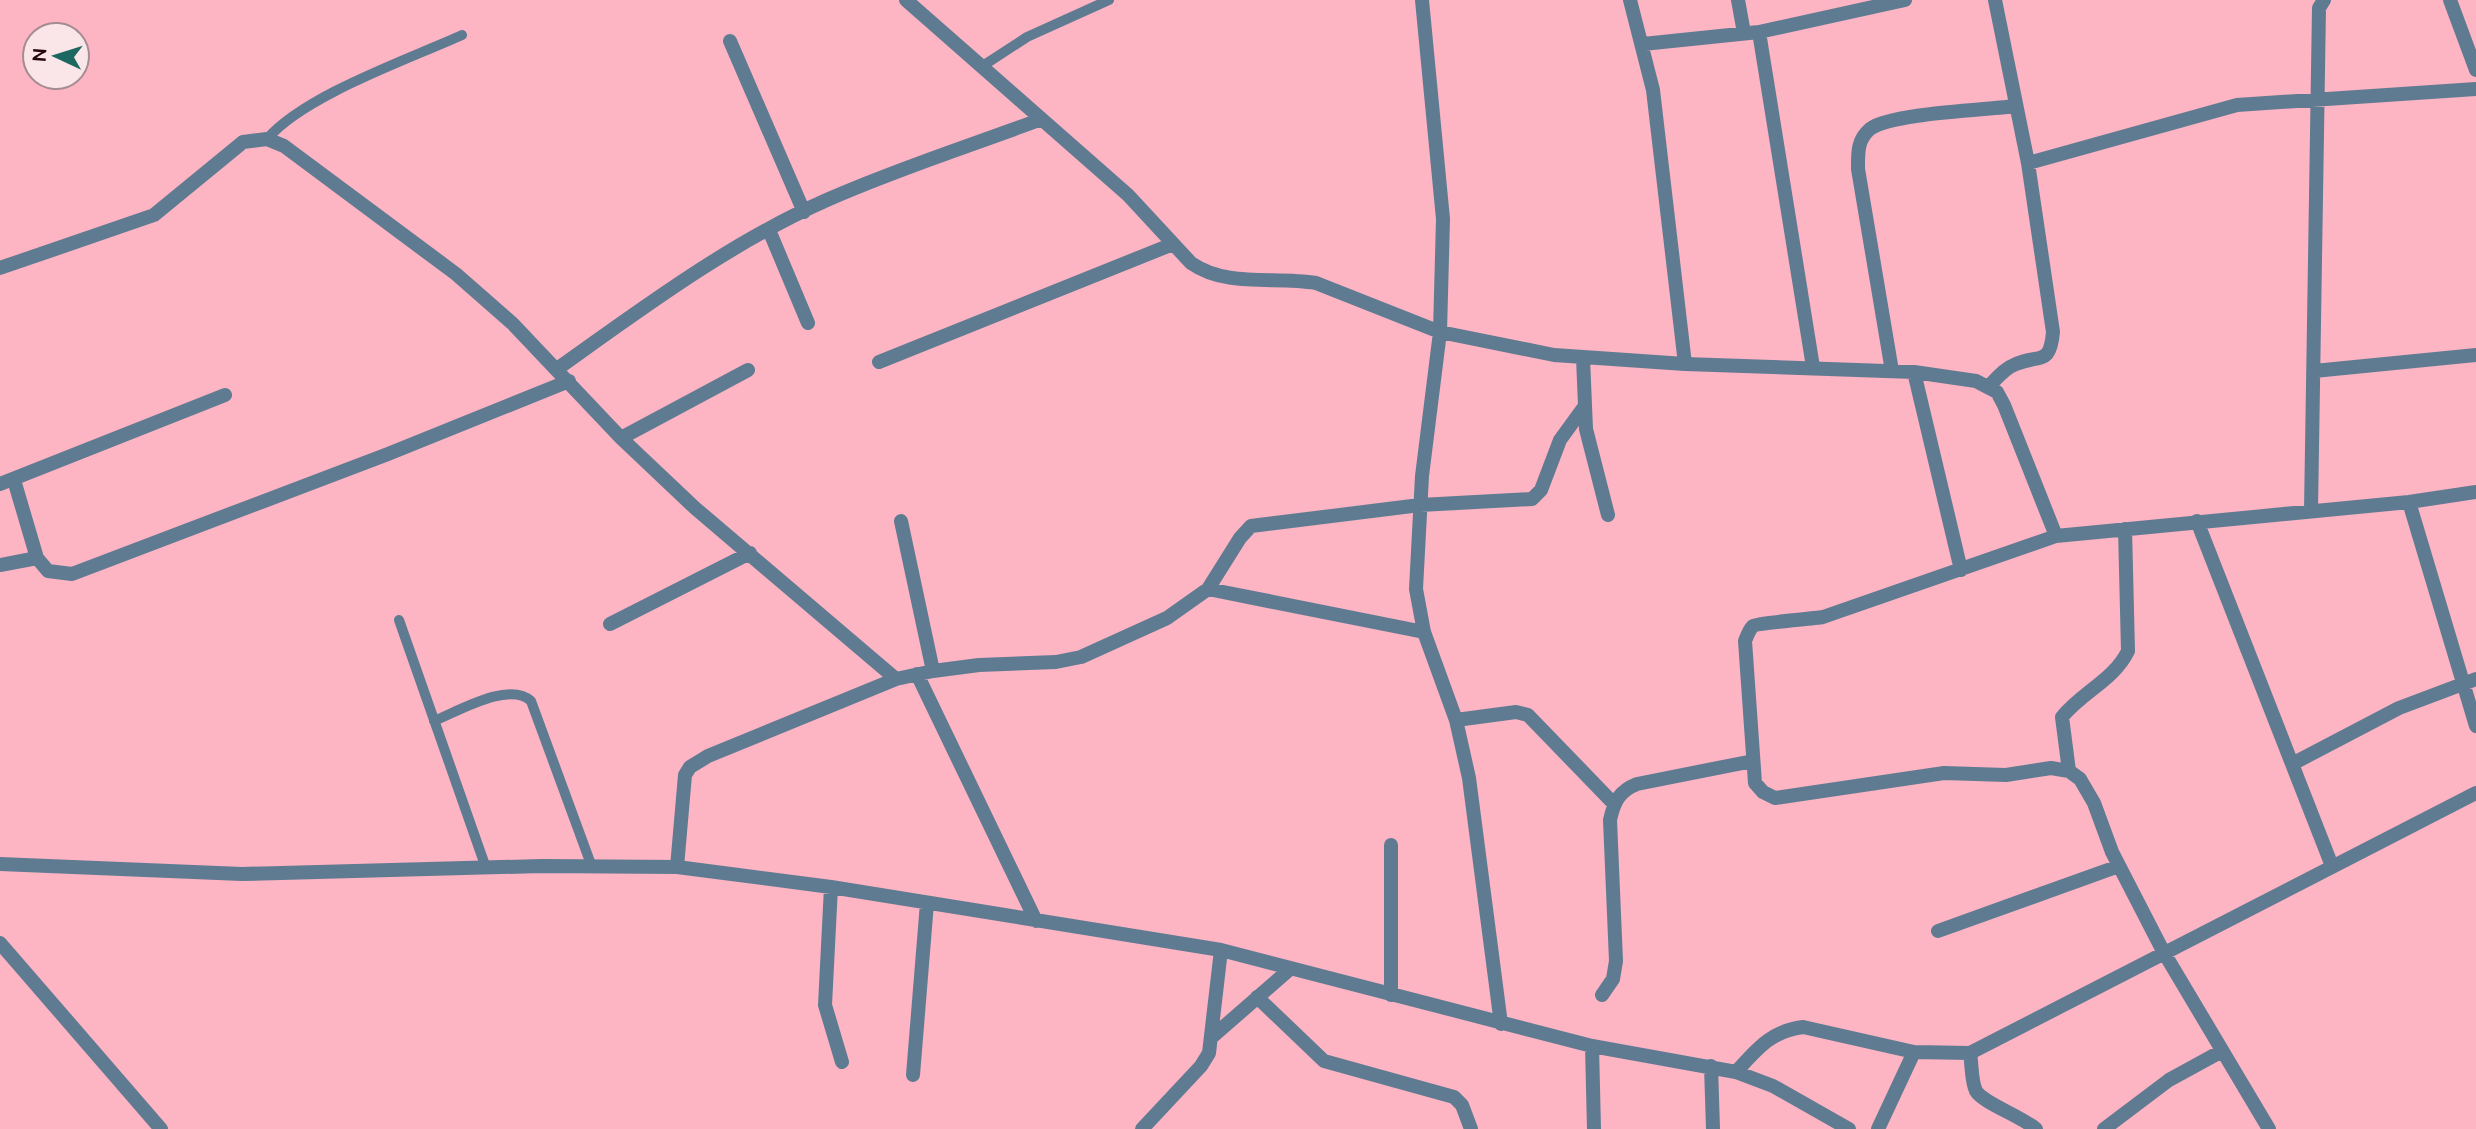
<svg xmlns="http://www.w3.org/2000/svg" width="2476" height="1129" viewBox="0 0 2476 1129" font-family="Ubuntu,sans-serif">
  <rect width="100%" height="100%" fill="#fdb4c3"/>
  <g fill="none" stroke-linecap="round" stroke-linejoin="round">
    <path stroke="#5f7b92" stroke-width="10" d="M981 67 1027 37 1109 0
      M267 139C305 95 407 60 462 35
      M399 620 486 868
      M434 721C459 711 509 681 531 701L592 867"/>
    <path stroke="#5f7b92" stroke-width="14" d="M906 0 1128 195 1191 263C1227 288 1274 276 1316 283L1440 332 1554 355 1685 364 1914 372 1976 381 1997 392 2004 405 2056 536
      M1422 0 1443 219 1440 332 1422 476 1416 589 1424 632 1456 720 1469 778 1501 1024
      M1630 0 1653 90 1685 364
      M1738 0 1744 33
      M2450 0 2476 70
      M1759 32 1813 367
      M730 41 804 212
      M1643 44 1759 32 1905 0
      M2028 163 2237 105 2476 89
      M769 230 808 323
      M0 268 154 215 243 142 267 139 284 146 456 274 513 324 621 438 695 508 896 679
      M1583 358 1586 429 1608 515
      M879 362 1173 244
      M557 369C644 307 731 242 829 199 897 169 969 146 1039 120
      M1892 371 1858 169C1858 153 1857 140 1870 129 1891 113 1986 110 2016 106
      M2314 371 2476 355
      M1914 372 1961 570
      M1989 386C1997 378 2005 368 2016 364 2040 354 2050 366 2053 332L2028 163 1995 0
      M621 438 748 370
      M14 480 37 558 48 571 72 574 388 454 569 381
      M0 484 225 395
      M2409 502 2476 726
      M2311 511 2319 8 2324 0
      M901 521 933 671
      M2197 521 2332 866
      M0 565 37 558
      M1208 589 1424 632
      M610 624 750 553
      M917 674 1036 921
      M1456 720 1516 712 1528 715 1614 804
      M2292 764 2399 708 2476 679
      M2069 771 2062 717C2082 692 2114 680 2128 651L2125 529
      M0 864 242 874 542 866 677 867 831 887 1221 950 1592 1046 1736 1072 1773 1086 1849 1129
      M677 867 685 775 690 767 708 756 896 679 933 671 979 665 1056 662 1081 657 1167 618 1208 589 1240 538 1251 526 1420 505 1532 499 1541 490 1560 440 1584 407
      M831 887 825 1005 842 1062
      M1938 931 2119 866
      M0 943 161 1129
      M1391 995V845
      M1602 995 1613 979 1616 961 1610 820C1614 802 1619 791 1637 784L1753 761
      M1257 997 1324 1061 1454 1097 1462 1105 1471 1129
      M1212 1037 1290 969
      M1592 1046 1594 1129
      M1970 1053C1972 1064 1971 1081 1976 1091 1983 1103 2021 1116 2036 1129
      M1711 1066 1713 1129
      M1736 1072C1757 1049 1771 1031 1803 1027L1914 1052 1970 1053 2476 793
      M913 1075 927 903
      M1142 1129 1201 1066 1209 1053 1221 950
      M1878 1129 1914 1052
      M2104 1129 2169 1080 2222 1051
      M2269 1129 2163 951 2112 852 2094 803 2080 779 2069 771 2051 768 2006 775 1944 773 1775 798 1763 792 1755 783 1745 641C1747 636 1749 630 1753 626 1757 623 1811 619 1823 617L2056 536 2409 502 2476 492"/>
  </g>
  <g transform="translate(56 56) rotate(274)"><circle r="33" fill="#fae6e9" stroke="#a58c92" stroke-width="2"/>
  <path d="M0-5L12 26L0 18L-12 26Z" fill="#1c675f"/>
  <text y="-10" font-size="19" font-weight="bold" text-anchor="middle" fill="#26060f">N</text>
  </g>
</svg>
